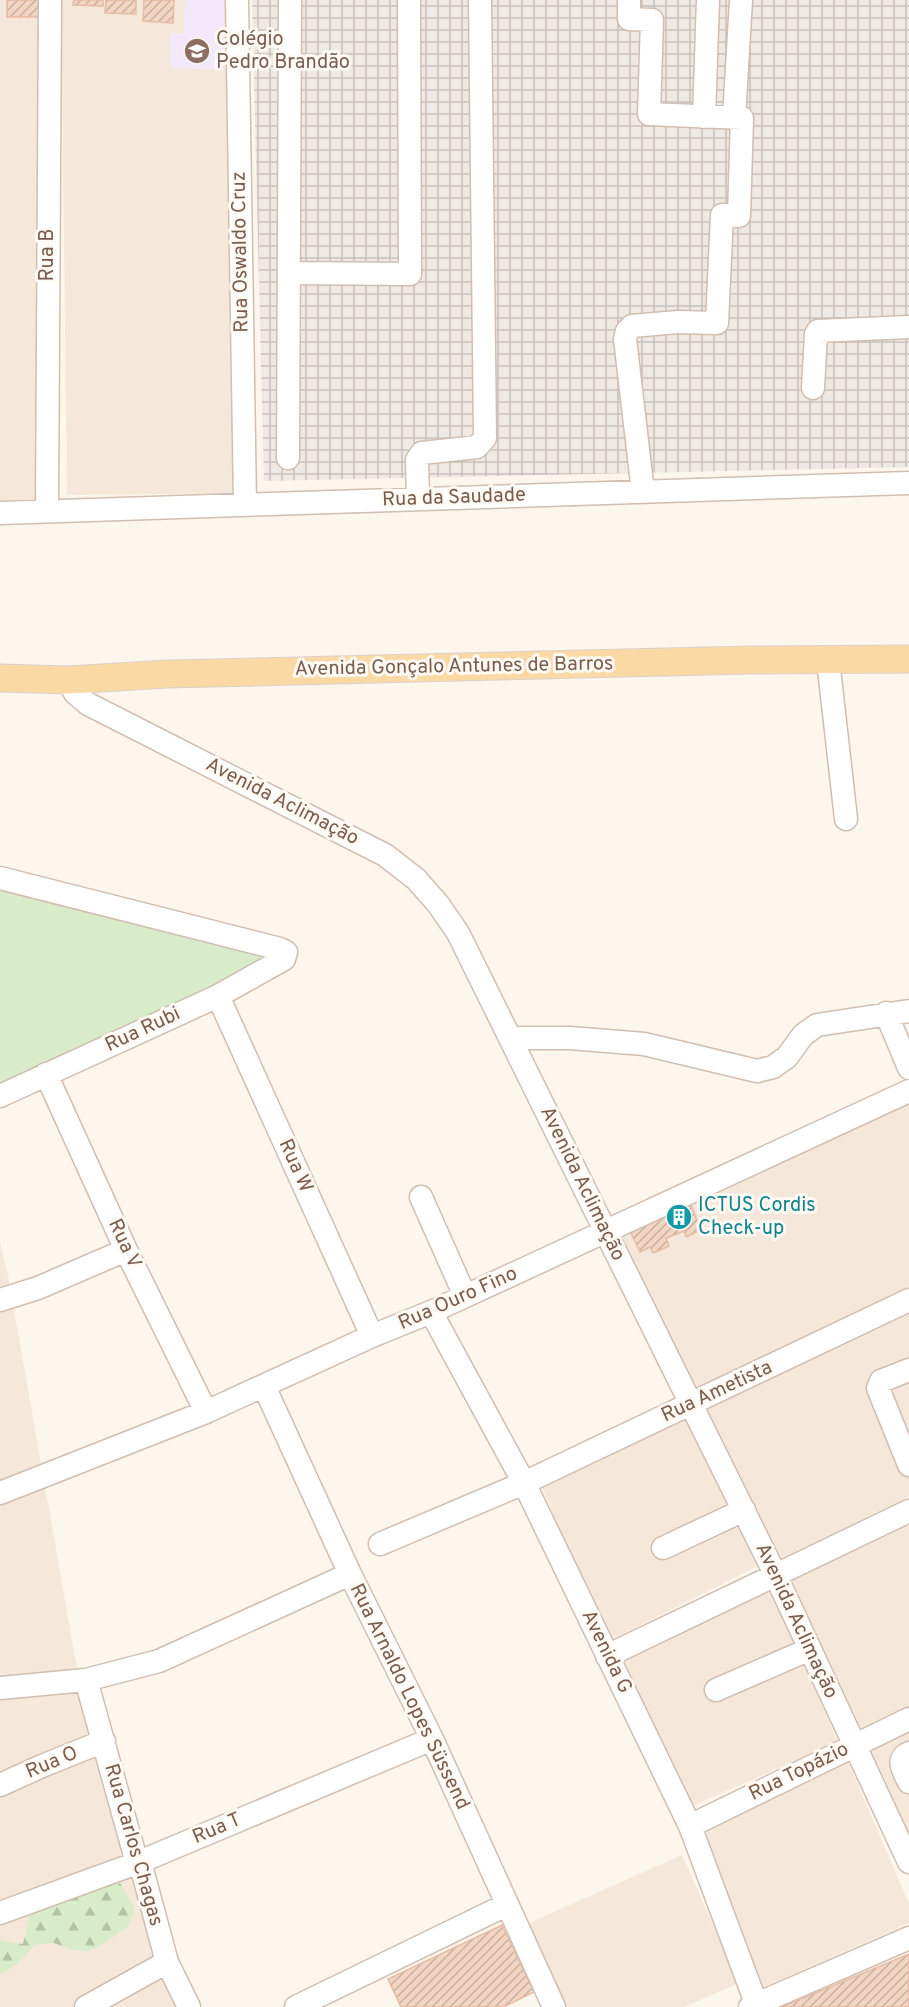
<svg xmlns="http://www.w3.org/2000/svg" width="909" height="2007" viewBox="0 0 909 2007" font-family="Overpass,sans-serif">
  <defs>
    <pattern id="industrial-grid" width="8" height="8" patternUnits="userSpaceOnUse" patternTransform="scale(1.5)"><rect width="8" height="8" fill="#efe9e4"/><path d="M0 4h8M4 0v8" fill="none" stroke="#c7c0bb"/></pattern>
    <pattern id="forest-firs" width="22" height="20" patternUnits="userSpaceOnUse" patternTransform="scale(1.5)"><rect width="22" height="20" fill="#d8ecc9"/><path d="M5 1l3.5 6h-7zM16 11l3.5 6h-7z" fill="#b4c2a5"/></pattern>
    <pattern id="building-hatch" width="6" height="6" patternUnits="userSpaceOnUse" patternTransform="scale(1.5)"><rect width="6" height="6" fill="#f3d5c3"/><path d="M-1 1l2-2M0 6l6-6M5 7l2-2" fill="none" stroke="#cab0a1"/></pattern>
  </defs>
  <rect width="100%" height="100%" fill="#fdf6ec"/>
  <path fill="#f5e8da" d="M0 0H41V500H0Z
    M61 0H230L236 493 67 495Z
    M909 1098V1287L688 1392 615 1233Z
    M0 1243 8 1276 78 1674 182 2007H0Z
    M909 1307V1497L777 1560 703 1401Z
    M682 1406 760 1565 607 1642 541 1485Z
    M909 1515V1707L859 1731 786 1572Z
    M768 1579 838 1742 681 1811 621 1655Z
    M909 1733V1846L866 1753Z
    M846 1757 909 1904V1923L759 1989 701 1829Z
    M682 1855 739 1983 684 2007H566L529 1923Z"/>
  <path fill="url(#industrial-grid)" d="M252 0H909V467L264 481Z"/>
  <path fill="#f3e8fa" d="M185 0H225L223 69 170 68V33H184Z"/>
  <path fill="url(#forest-firs)" d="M108 1878 121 1884 135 1909 128 1926 103 1944 88 1951 72 1950 54 1943 34 1945C25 1958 15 1967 0 1974V1940L23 1944 32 1906Z"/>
  <path fill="#d8ecc9" d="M0 884 280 954 0 1090Z"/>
  <path fill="url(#building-hatch)" stroke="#e6bba3" stroke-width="1.5" d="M7 0H40V17H7Z
    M74 0H103V6L73 5Z
    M106 0H136V14L105 13Z
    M144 0H174L173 23 143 21Z
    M691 1205 701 1230 686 1237 684 1231 666 1238 669 1246 653 1253 650 1247 640 1252 630 1231Z
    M502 1925 534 1992 503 2007H401L388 1979Z
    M909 1954V2007H782Z"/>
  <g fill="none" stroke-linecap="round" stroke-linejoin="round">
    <g stroke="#d1beb0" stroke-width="25">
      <path id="minor" d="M237 0 245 504
        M629 0V19L652 20 649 114 742 118 739 216 722 215 717 323 678 322 632 326 627 331 625 339 643 492
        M704 117 708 0
        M734 118 741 0
        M289 273 410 274 409 0
        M813 388 816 334 818 331 909 327
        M288 458 290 0
        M418 499 417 460 422 453 477 447 485 438 480 0
        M47 511 50 0
        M0 513 909 483
        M828 660 846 819
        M68 680 75 693 88 704 385 855 416 879 438 904 458 933 775 1574 909 1862
        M0 878 280 949 286 952 284 959 218 996 0 1096
        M218 996 372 1336
        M886 1013 909 1068
        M511 1038H570L644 1044 757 1071 773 1067 787 1057 803 1035 817 1025 909 1011
        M46 1074 126 1250 206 1412
        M421 1197 465 1296
        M0 1300 38 1288 126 1250
        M431 1312 524 1483 690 1826 756 2003
        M909 1370 881 1381 878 1388 909 1465
        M264 1386 350 1574 432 1739 554 2007
        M0 1493 206 1412 372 1336 431 1312 909 1091
        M380 1544 524 1483 909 1300
        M663 1548 744 1510
        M607 1656 909 1511
        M86 1680 137 1863 143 1873 167 1962 189 2007
        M0 1688 86 1680 159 1661 350 1574
        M716 1690 810 1649
        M909 1753C895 1759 904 1772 909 1782
        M0 1785 42 1766 104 1741
        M690 1826 909 1719
        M0 1913 137 1863 432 1739
        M86 2007 167 1962
        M296 2007 506 1905
        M750 2007 909 1938"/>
    </g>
    <g stroke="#dad1cd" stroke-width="29">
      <path id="major" d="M0 678 68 680 168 674 750 660 909 659"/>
    </g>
    <use href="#minor" stroke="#fff" stroke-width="22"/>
    <use href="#major" stroke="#fbd9a5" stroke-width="27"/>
  </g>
  <defs>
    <g id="school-disc" transform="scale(1.35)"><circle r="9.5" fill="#8d6e63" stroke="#fffaf3"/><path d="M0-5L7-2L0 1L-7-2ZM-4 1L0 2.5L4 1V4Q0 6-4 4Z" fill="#fff"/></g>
    <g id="building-disc" transform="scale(1.35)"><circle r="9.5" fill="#0f9aa8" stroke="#fffaf3"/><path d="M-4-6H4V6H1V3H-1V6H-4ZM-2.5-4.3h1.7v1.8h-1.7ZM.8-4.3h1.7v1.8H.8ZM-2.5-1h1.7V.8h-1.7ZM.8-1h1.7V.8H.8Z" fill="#fff"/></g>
  </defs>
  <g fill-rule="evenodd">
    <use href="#school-disc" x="197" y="51"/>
    <use href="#building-disc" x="679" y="1217"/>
  </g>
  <g text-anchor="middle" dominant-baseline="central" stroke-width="6" stroke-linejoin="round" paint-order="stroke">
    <g font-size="20" fill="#785e54" stroke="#fffaf3" text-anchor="start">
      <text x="216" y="40">Colégio<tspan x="216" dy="23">Pedro Brandão</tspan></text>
    </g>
    <g font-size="20" fill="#7a5c4d" stroke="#fffaf3">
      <text transform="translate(241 252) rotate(-91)">Rua Oswaldo Cruz</text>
      <text transform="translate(48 255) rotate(-90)">Rua B</text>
      <text transform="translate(454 498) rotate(-2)">Rua da Saudade</text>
      <text transform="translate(454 667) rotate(-1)">Avenida Gonçalo Antunes de Barros</text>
      <text transform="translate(282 802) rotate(27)">Avenida Aclimação</text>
      <text transform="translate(143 1030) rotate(-25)">Rua Rubi</text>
      <text transform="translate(295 1166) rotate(66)">Rua W</text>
      <text transform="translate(582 1184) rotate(64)">Avenida Aclimação</text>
      <text transform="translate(124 1244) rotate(65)">Rua V</text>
      <text transform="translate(458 1299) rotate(-24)">Rua Ouro Fino</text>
      <text transform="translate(717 1392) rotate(-25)">Rua Ametista</text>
      <text transform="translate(796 1621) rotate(65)">Avenida Aclimação</text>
      <text transform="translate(606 1652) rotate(64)">Avenida G</text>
      <text transform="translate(409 1697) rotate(64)">Rua Arnaldo Lopes Süssend</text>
      <text transform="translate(52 1763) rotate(-23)">Rua O</text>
      <text transform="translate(799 1772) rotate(-26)">Rua Topázio</text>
      <text transform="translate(217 1829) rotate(-23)">Rua T</text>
      <text transform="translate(133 1845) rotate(74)">Rua Carlos Chagas</text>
    </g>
    <g font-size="20" fill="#0d838f" stroke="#fffaf3" text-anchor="start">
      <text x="698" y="1206">ICTUS Cordis<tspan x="698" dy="23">Check-up</tspan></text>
    </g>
  </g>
</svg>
